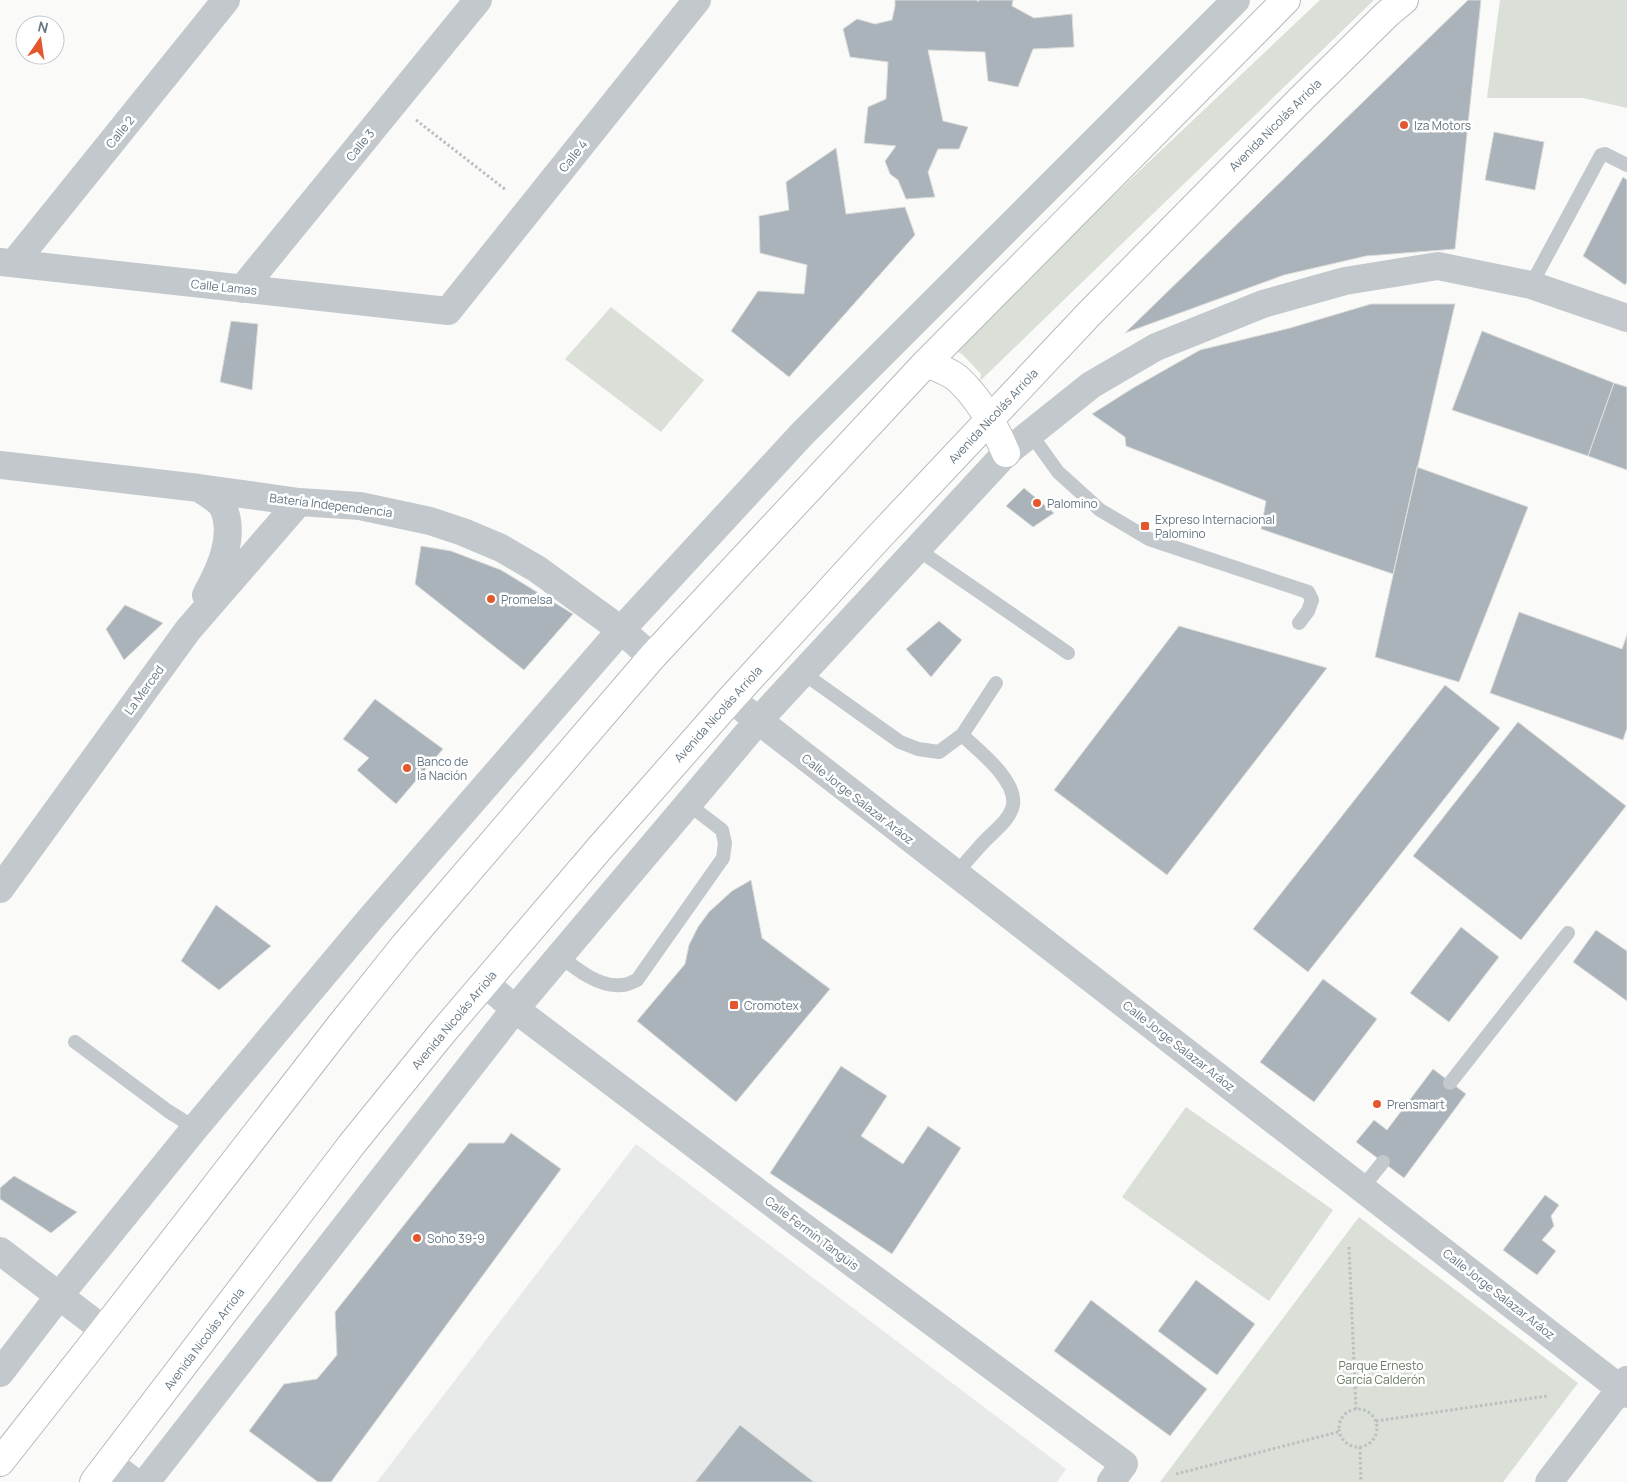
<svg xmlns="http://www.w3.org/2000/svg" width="1627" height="1482" viewBox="0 0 1627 1482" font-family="Manrope,sans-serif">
  <rect width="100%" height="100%" fill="#fafaf8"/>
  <path fill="#e8e9e9" d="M636 1144 1066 1469 1057 1482H377Z"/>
  <path fill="#dadfd7" d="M1320 0H1374L980 381 981 374 962 354 951 349Z
    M1500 0H1627V108L1583 98H1487Z
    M611 307 704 380 661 432 565 359Z
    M1186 1107 1333 1210 1269 1301 1122 1197Z
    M1359 1217 1578 1383 1503 1482H1160Z"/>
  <path fill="#aab3b9" stroke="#dcdcda" d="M895 0H977L978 2 979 0H1013L1012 6 1034 18 1072 14 1074 47 1033 49 1018 87 988 81 985 52 928 50 943 121 968 127 959 149H938L928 172 935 197 906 199 898 180 890 174 885 161 896 146 864 143 868 107 886 99 888 62 850 57 843 29 857 19 875 24 892 20 895 6Z
    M1468 0H1481L1455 249 1366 256 1284 275 1125 333Z
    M1494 132 1544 142 1535 190 1485 180Z
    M836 148 846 214 905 207 915 235 789 377 731 331 758 291 804 294 807 265 760 253 759 216 789 210 786 182Z
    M1623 177 1627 180V282L1625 285 1583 256Z
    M1371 304H1455L1393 574 1261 529 1266 501 1126 446 1125 437 1092 414 1133 388 1200 350 1290 328Z
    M231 321 258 324 252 390 220 382Z
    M1482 331 1614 383 1588 456 1452 410Z
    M1614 383 1627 387V470L1588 456Z
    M1417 467 1528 507 1459 682 1375 657Z
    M1024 488 1054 513 1033 527 1006 506Z
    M421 546 451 551 501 570 573 614 524 670 415 584Z
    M125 605 163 623 124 660 106 629Z
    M1519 612 1622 649 1627 635V728L1623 740 1490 693Z
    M939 621 962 640 931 677 906 649Z
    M1179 626 1327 668 1167 875 1054 790Z
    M1445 685 1500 728 1308 972 1253 929Z
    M375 699 443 749 396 804 357 770 369 758 343 739Z
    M1518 722 1626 806 1521 940 1413 856Z
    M751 880 762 938 830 989 736 1102 637 1021 685 964 689 945 698 927 709 912 732 891Z
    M216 905 271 946 219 990 181 961Z
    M1461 927 1499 957 1449 1022 1410 993Z
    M1596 930 1627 951V1001L1573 962Z
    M1323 979 1377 1019 1314 1102 1260 1062Z
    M841 1066 887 1096 861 1136 903 1164 928 1126 961 1148 892 1254 770 1173Z
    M1433 1069 1466 1094 1404 1178 1356 1142 1374 1120 1387 1130Z
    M511 1133 561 1169 331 1482H318L249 1431 284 1384 317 1379 337 1355 335 1312 469 1143H504Z
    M14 1176 77 1212 51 1233 0 1199V1188Z
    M1545 1195 1559 1205 1551 1216 1554 1226 1542 1240 1556 1251 1537 1275 1503 1250Z
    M1196 1280 1255 1324 1217 1375 1158 1331Z
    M1091 1300 1207 1389 1170 1436 1054 1351Z
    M740 1425 814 1482H695Z"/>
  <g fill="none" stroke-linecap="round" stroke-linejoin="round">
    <g stroke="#b3babf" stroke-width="30">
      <path id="secondary" d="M926 363C937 367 948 371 957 378 978 397 995 427 1006 453
        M0 1462 104 1330 340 1026 404 946 652 657 926 363 1286 0
        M94 1482 352 1144 442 1033 599 849 731 699 878 538 1089 314 1299 101 1387 14 1404 0"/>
    </g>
    <path stroke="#bbbfc2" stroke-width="3" stroke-dasharray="2.5 2.5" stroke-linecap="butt" d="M416 120 506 190
      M1349 1247 1356 1409
      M1339 1428a19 19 0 1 1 38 0a19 19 0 1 1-38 0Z
      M1376 1421 1547 1396
      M1360 1447 1361 1482
      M1176 1474 1338 1432"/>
    <path stroke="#c3c8cc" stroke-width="14" d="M1531 285 1601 155 1605 154 1627 165
      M1030 433 1058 472 1100 510 1149 539 1308 592 1312 600 1308 611 1299 623
      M917 549 1068 653
      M803 673 900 742 918 749 939 752 962 735 996 683
      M956 874C964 864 973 854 981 845 991 833 1010 821 1013 805 1017 780 978 750 962 735
      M560 956C576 969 600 988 622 985 627 985 633 982 637 980L723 858 725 843 722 830 688 804
      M75 1042 168 1111 195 1128
      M1450 1083 1568 933
      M1362 1188 1383 1162"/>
    <path stroke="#c3c8cc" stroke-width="28" d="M0 262 448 311 697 0
      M14 263 226 0
      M242 289 478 0
      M0 465 199 488 299 502 360 506 430 521 463 532 501 548 537 569 621 630 652 657
      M199 488C206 493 219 500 223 507 236 536 220 570 206 595
      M745 710 1627 1394
      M0 889 188 630 299 502
      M485 983 515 1009 797 1222 1124 1464 1111 1482
      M0 1251 104 1330
      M0 1373 59 1296 195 1128 371 918 621 630 802 434 1236 0
      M109 1463 134 1482
      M146 1482 515 1009 758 721 1006 453 1091 385 1156 347 1263 304 1345 281 1438 266 1531 285 1627 318
      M1549 1482 1627 1380"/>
    <use href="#secondary" stroke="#fff" stroke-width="28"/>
  </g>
  <g fill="#e4572e" stroke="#fff" stroke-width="2">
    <circle cx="1404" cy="125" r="5"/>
    <circle cx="1037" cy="503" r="5"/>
    <rect x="1140" y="521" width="10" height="10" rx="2.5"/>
    <circle cx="491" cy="599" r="5"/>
    <circle cx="407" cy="768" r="5"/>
    <rect x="729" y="1000" width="10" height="10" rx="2.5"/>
    <circle cx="1377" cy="1104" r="5"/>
    <circle cx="417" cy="1238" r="5"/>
  </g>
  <g text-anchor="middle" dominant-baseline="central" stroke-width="5" stroke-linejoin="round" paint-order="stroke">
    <g font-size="12" fill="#657683" stroke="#fff">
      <text transform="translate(1275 125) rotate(-45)">Avenida Nicolás Arriola</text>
      <text transform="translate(120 132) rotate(-51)">Calle 2</text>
      <text transform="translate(360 145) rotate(-51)">Calle 3</text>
      <text transform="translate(573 156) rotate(-51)">Calle 4</text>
      <text transform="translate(224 287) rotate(6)">Calle Lamas</text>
      <text transform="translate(993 416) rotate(-47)">Avenida Nicolás Arriola</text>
      <text transform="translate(331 505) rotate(7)">Batería Independencia</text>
      <text transform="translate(144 690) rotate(-54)">La Merced</text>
      <text transform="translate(718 714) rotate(-48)">Avenida Nicolás Arriola</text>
      <text transform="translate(858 799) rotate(38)">Calle Jorge Salazar Aráoz</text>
      <text transform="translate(454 1020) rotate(-50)">Avenida Nicolás Arriola</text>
      <text transform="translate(1179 1046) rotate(38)">Calle Jorge Salazar Aráoz</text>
      <text transform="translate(812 1233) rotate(37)">Calle Fermín Tangüis</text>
      <text transform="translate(1499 1294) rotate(38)">Calle Jorge Salazar Aráoz</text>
      <text transform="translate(204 1339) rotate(-53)">Avenida Nicolás Arriola</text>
    </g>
    <g font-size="12" fill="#657683" stroke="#fff" text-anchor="start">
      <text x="1414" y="125">Iza Motors</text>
      <text x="1047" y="503">Palomino</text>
      <text x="1155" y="519">Expreso Internacional<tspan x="1155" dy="14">Palomino</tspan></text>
      <text x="501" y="599">Promelsa</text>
      <text x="417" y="761">Banco de<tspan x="417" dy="14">la Nación</tspan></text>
      <text x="744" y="1005">Cromotex</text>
      <text x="1387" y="1104">Prensmart</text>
      <text x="427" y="1238">Soho 39-9</text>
    </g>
    <g font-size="12" fill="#687a64" stroke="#fff">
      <text x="1381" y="1365">Parque Ernesto<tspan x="1381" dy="14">García Calderón</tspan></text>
    </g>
  </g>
  <g transform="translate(40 40) rotate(13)"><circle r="24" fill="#ffffff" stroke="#c1c8cd"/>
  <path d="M0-4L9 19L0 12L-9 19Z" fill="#e4572e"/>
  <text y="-8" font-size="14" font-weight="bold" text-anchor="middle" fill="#657683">N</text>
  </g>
</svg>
